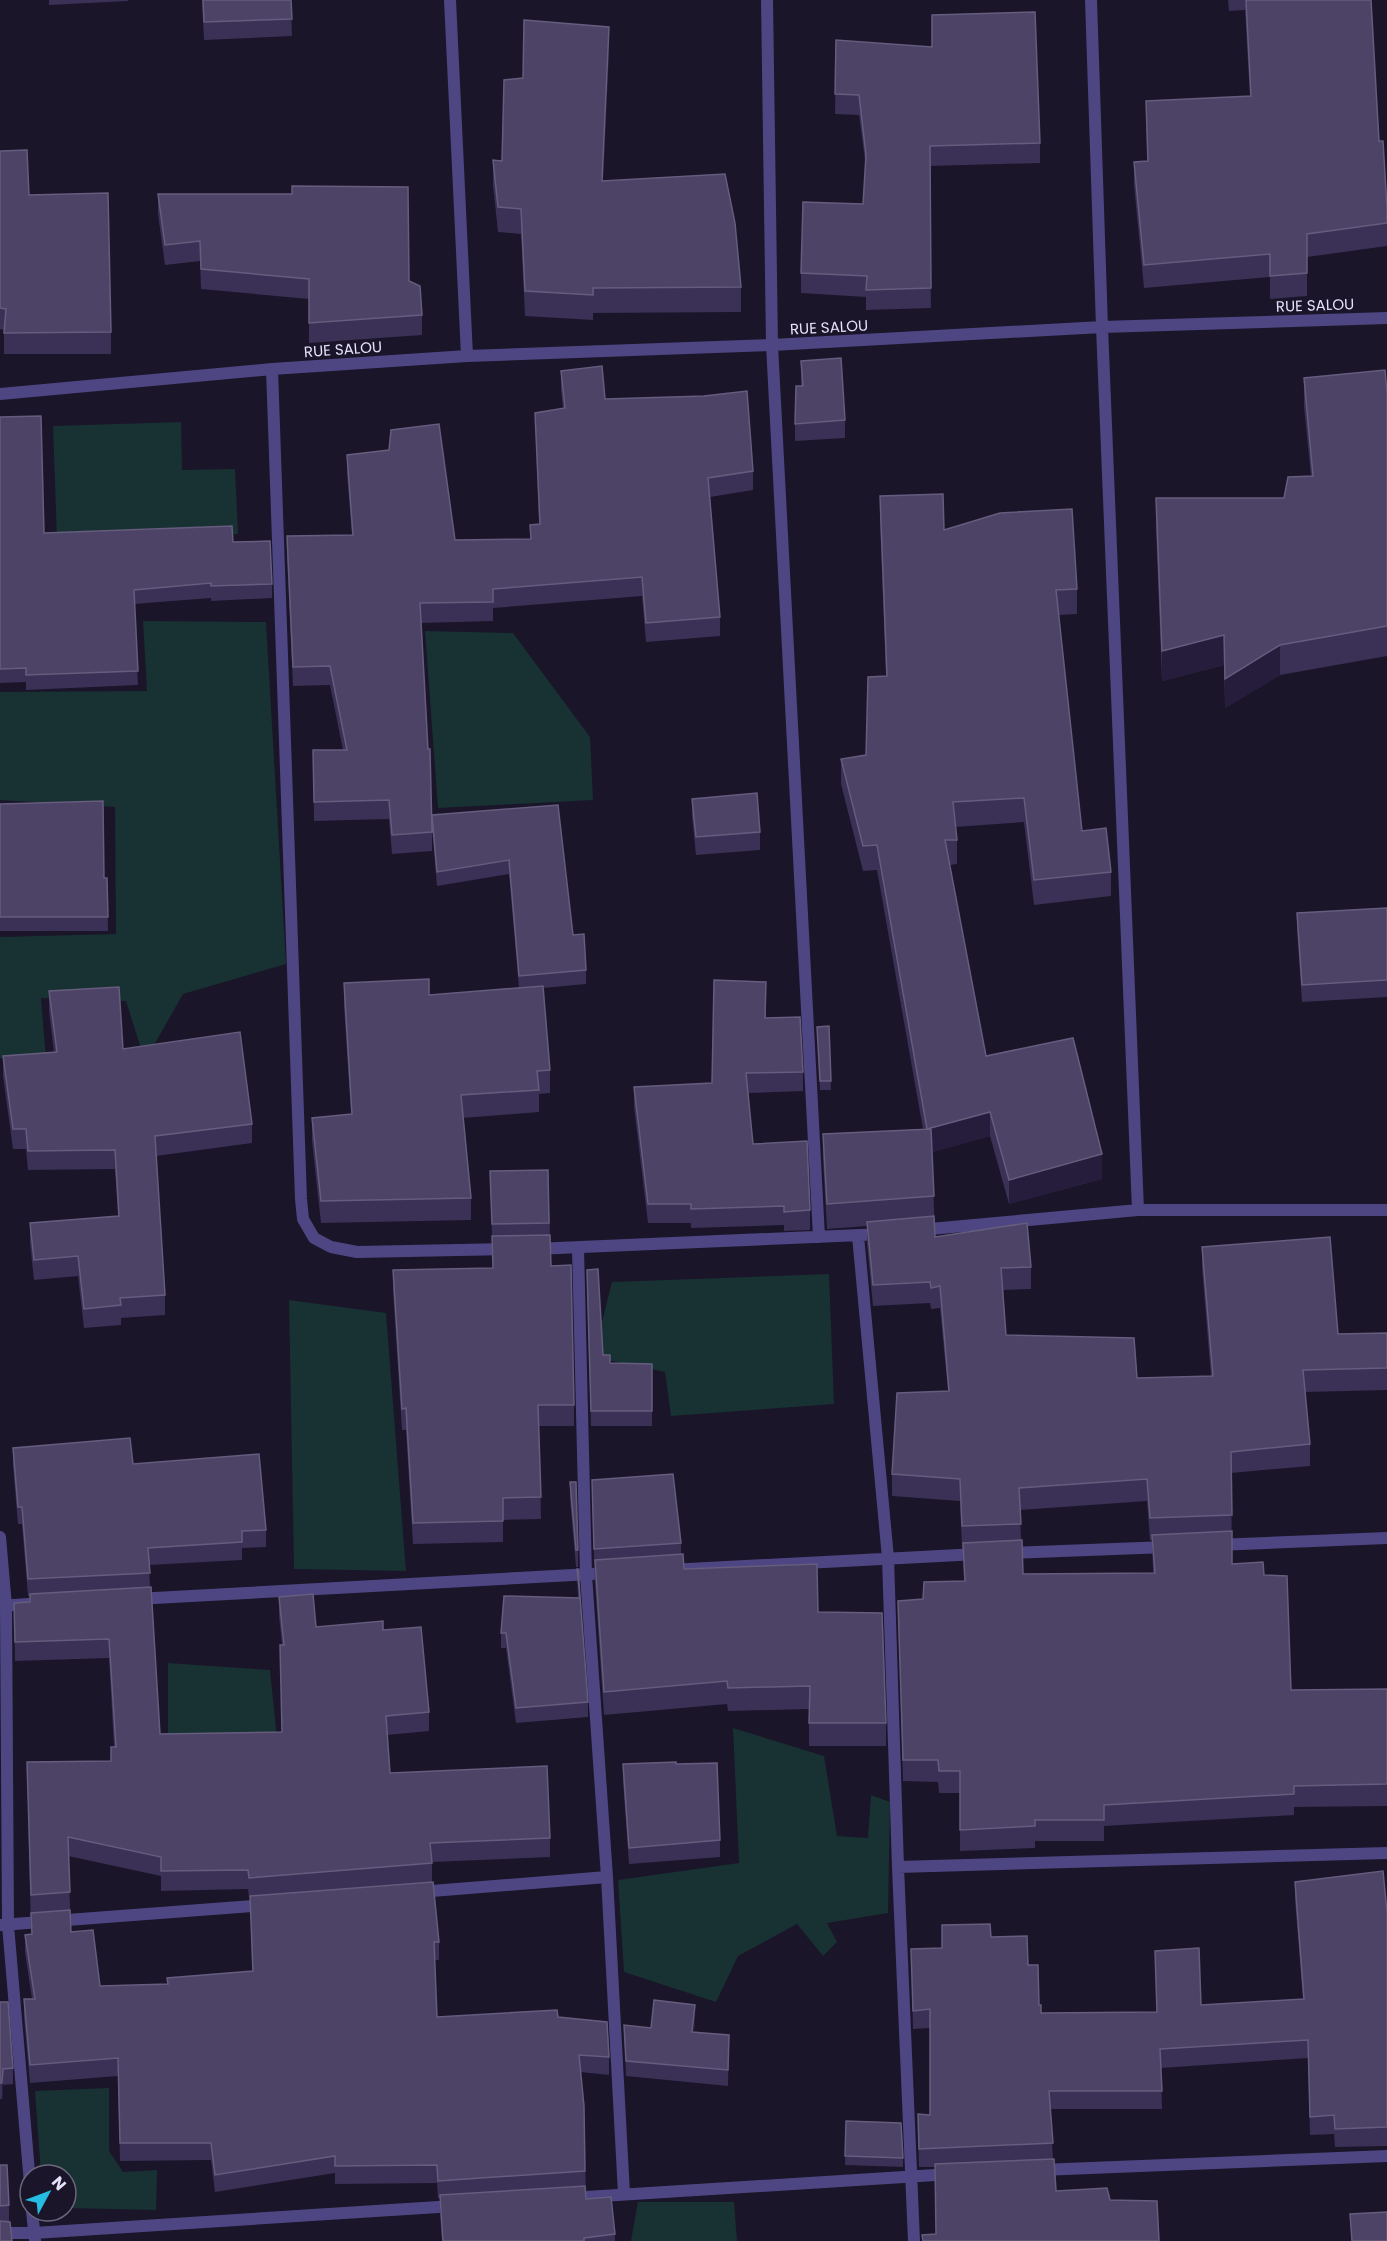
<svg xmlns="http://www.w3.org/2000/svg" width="1387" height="2241" viewBox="0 0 1387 2241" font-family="Poppins,sans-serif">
  <rect width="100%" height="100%" fill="#1a1529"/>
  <path fill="#183132" d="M181 422 182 470 235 469 238 534 57 540 53 426Z
    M143 621 266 622 286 964 183 994 145 1061 126 1001 41 998 46 1060 0 1058V937L116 934 115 807 0 800V692L147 691Z
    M425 631 513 633 590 737 593 800 438 808Z
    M829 1274 834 1404 671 1416 665 1372 593 1357 612 1282Z
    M289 1300 386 1313 406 1571 294 1569Z
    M168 1663 270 1670 277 1739 168 1745Z
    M733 1728 824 1756 837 1836 868 1838 871 1795 890 1802 888 1913 827 1923 837 1942 823 1956 797 1924 738 1956 716 2002 624 1972 618 1880 739 1863Z
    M109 2088V2151L123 2172 157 2170 156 2210 66 2208V2175H41L35 2091Z
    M638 2202H734L737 2241H631Z"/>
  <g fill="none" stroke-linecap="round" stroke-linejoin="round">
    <path stroke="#4e4682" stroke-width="12" d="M450 0 467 356
      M767 0 772 345 819 1237
      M1091 0 1102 327 1138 1210
      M272 369 301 1199 303 1219 314 1238 331 1247 357 1252 509 1249
      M0 394 272 369 467 356 772 345 1102 327 1387 318
      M919 1230 1138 1210H1387
      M858 1236 888 1558 898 1867 914 2241
      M578 1248 586 1575 607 1877 624 2194
      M535 1249 883 1234
      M0 1537 6 1606 8 1925 30 2184
      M1217 1545 1387 1538
      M1008 1553 1167 1547
      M669 1570 978 1554
      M136 1599 610 1573
      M0 1606 28 1604
      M898 1867 1387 1853
      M419 1892 607 1877
      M1 1925 265 1905
      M1040 2170 1387 2156
      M570 2198 951 2174
      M32 2211 35 2240
      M0 2233H34L454 2206"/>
  </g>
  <path fill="#3b3055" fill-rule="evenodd" d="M49 0H128V1L49 5Z
    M202 0H291L292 36 204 40Z
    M1228 0H1371L1379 141 1387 208V246L1307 257V296L1270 299V277L1144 288 1134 185V162L1147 161 1146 101 1250 97 1245 10 1229 11Z
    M836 40 1040 143V163L930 166 931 308 866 310V297L801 293V273L863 204 866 168 859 115 835 114Z
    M609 52 603 181 741 287V312L593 313V320L525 316 521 234 498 232 493 185V160L502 161 523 78Z
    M0 151 29 195 111 332V354H4V330L0 329Z
    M158 194 409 281 422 315V335L309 343V299L201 289 200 261 165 265 158 214Z
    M801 361 845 420V438L795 441V424L801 386Z
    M561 371 605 399 753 471V490L710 497 720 617V636L646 642 642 596 493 608V621L421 623 432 832V851L392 854 389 819 314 821 313 750H343L330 685 293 686 287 555V536L352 535 347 474V455L455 540 530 539V525L539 524 535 413 563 408 561 390Z
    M1304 378 1387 393V656L1280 675 1225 708 1224 665 1162 681 1156 528V498H1284L1311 476 1304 407Z
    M0 417 44 533 233 542 272 584V598L211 601V598L134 604 138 685 26 690V682L0 683Z
    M880 496 944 530 1077 589V614L1059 615 1082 831 1111 872V896L1034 905 1024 822 955 827 957 840V864L950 865 986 1056 1102 1179 1009 1204 990 1136 932 1152 935 1237 1031 1267V1289L1003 1290 1006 1335 1137 1378 1211 1376 1202 1268V1247L1338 1334 1387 1333V1390L1305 1392 1310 1444V1466L1231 1473 1232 1564 1264 1575 1291 1690 1387 1689V1806L1294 1807V1815L1104 1826V1841H1035V1848L960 1851V1793H939L938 1782 903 1781 898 1601 923 1599 964 1581 963 1548H962L960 1501 892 1496V1474L948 1391 940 1308 931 1309 930 1303 873 1306 867 1243V1226L827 1229 823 1159V1134L923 1129 877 870 863 871 841 784V759L866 755 886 676 880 521ZM1147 1501 1150 1540H1152L1153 1573 1023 1574 1021 1540 1020 1510Z
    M692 799 760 832V850L696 855 692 816Z
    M0 804 104 878H107L108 931H0Z
    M558 805 573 935 586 970V984L543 988 550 1070V1093L539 1094V1112L463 1118 471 1198V1220L321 1223 312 1141V1118L351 1114 344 1006V983L429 995 519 988 509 874 437 886 432 829V815Z
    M1387 908V997L1302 1002 1297 930V913Z
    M49 991 123 1049 252 1124V1143L156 1156 165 1295V1315L121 1318V1325L84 1328 78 1276 34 1280 30 1243V1223L118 1216 115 1169 28 1170 26 1149H13L3 1076V1056L54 1052 49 1011Z
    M766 1001V1018L803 1072V1091L748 1093 753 1144 810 1210V1230L784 1231V1225L691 1228V1223H648L634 1107V1087L712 1083Z
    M829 1026 831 1090H820L817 1027Z
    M548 1170 551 1266 574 1405V1426H539L541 1519 503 1520V1542L413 1544 406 1430H402L393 1291V1270L493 1268 490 1171Z
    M587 1285 603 1355 610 1363 652 1364V1426H591Z
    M13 1448 133 1464 266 1530V1547L242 1548V1560L149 1565 150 1587 160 1734 282 1732 280 1645H282L279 1616V1597L316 1627 383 1630 429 1712V1731L387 1735 390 1773 550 1838V1857L432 1862V1882L439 1942V1960H435L437 2017H558L609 2057V2075L580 2072 584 2106 586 2199 615 2234V2241H442L440 2215V2198H438L437 2183 335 2184V2173L215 2192 211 2160 120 2161 118 2076 30 2083 24 2017V1999H32L25 1952V1935L31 1934 27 1762 111 1761 114 1747 109 1658 15 1661 14 1603 30 1602V1596H28L22 1524H18L13 1466ZM68 1856 161 1876V1891L248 1889 249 1897H250L252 1971 167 1984 100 1986 71 1932Z
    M570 1482 578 1550V1567H576L570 1499Z
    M592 1498 681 1543V1554L684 1569 818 1612 886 1723V1746H809V1709L728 1711 727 1704 604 1715 595 1583Z
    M577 1569 588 1702V1717L516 1723 506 1648H501V1633L578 1598Z
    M623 1764H676L720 1840V1857L629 1864 623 1781Z
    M1295 1882 1387 1912V2146L1335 2147 1334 2134 1310 2135 1308 2058 1161 2068 1162 2109H1050L1053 2159 1056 2191 1110 2200 936 2234 935 2167H919L918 2133V2114L930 2115V2028L913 2029 911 1949 942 1948V1925L991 1937 1028 1965 1041 2013 1157 2012 1155 1951 1201 2005 1303 2000 1295 1900Z
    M0 2002 13 2068V2084L3 2085 2 2099H0Z
    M695 2021 694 2032 729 2035 728 2086 626 2076 624 2025 651 2028Z
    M846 2121 903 2158V2167L845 2165Z
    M0 2165 9 2205V2222L0 2241Z"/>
  <path fill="#261d3c" d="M609 27V52L602 206V181Z
    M1224 635V665L1162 681V651Z
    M1280 645V675L1225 708V679Z
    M990 1112V1136L927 1154V1129Z
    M1102 1154V1179L1009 1204V1180Z
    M695 2005V2021L692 2047V2032Z
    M3 2069V2085L2 2099V2083Z"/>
  <path fill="#4d4366" stroke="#655c7e" stroke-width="1.5" d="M203 0H291L292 19 204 22Z
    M1246 0H1371L1379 141H1383L1387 208V223L1307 234V273L1270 276V254L1144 265 1134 162 1148 161 1146 101 1251 96Z
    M1035 12 1040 143 930 146 931 288 866 290 867 276 801 273 803 202 863 204 866 155 859 95 835 94 836 40 932 47V15Z
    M524 20 609 27 602 181 725 174 735 223 741 287 593 288V295L525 291 521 209 498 207 493 160 502 161 504 80 523 78Z
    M27 150 29 195 108 193 111 332 4 333 6 309 0 308V151Z
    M292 186 408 187 409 281 420 286 422 315 309 323V279L201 269 200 241 165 245 158 194H292Z
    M841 358 845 420 795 424 796 386H803L801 361Z
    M602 366 605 399 704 396 747 391 753 471 708 478 720 617 646 623 642 577 493 589V602L420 603 428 749H430L432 832 392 835 389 800 314 802 313 750H347L330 666 293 667 287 536 353 535 347 455 389 450 391 430 439 424 455 540 531 539 530 525 540 524 535 413 565 408 561 371Z
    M1385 370 1387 393V626L1280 645 1225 679 1224 635 1162 651 1156 498H1284L1288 477 1313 476 1304 378Z
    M41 416 44 533 232 526 233 542 270 541 272 584 211 586V583L134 590 138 671 26 675V668L0 669V417Z
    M943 494 944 530 1000 513 1072 509 1077 589 1056 590 1082 831 1106 828 1111 872 1034 880 1024 798 953 802 957 840H945L986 1056 1073 1038 1102 1154 1009 1180 990 1112 927 1129 877 845 863 846 841 759 866 755 868 677 887 676 880 496Z
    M757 793 760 832 696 837 692 799Z
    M103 801 104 878H107L108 917H0V804Z
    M558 805 573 935 584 934 586 970 519 976 509 860 437 872 432 815Z
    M1387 908V980L1302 985 1297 913Z
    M429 979V995L543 986 550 1070 537 1071 539 1090 461 1095 471 1198 321 1201 312 1118 352 1114 344 983Z
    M714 980 766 982 765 1018 800 1017 803 1072 746 1073 753 1144 807 1141 810 1210 784 1212V1206L691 1209V1204H648L634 1087 712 1083Z
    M119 987 123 1049 240 1032 252 1124 155 1136 165 1295 120 1298 121 1305 84 1309 78 1256 34 1260 30 1223 119 1216 115 1150 28 1151 26 1129H13L3 1056 57 1052 49 991Z
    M829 1026 831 1081H820L817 1027Z
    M931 1129 934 1196 827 1204 823 1134Z
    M548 1170 549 1223 492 1224 490 1171Z
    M934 1216 935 1237 1027 1223 1031 1267 1001 1268 1006 1335 1134 1338 1137 1378 1213 1376 1202 1247 1330 1237 1338 1334 1387 1333V1368L1303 1370 1310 1444 1231 1452 1232 1515 1150 1518 1147 1479 1019 1488 1021 1524 962 1526 960 1479 892 1474 897 1393 949 1391 940 1286 931 1288 930 1282 873 1285 867 1222Z
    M550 1235 551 1266 571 1265 574 1405H538L541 1497 503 1498V1521L413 1523 406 1408 402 1409 393 1270 493 1268 492 1236Z
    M598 1269 603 1355H610V1363L652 1364V1411H591L587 1270Z
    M130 1438 133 1464 259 1454 266 1530 242 1531V1542L148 1548 150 1573 28 1579 22 1507H18L13 1448Z
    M673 1474 681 1543 594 1549 592 1480Z
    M570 1482H576L578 1550H576Z
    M1232 1531V1564L1263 1562 1264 1575 1287 1576 1291 1690 1387 1689V1784L1294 1786V1794L1104 1805V1820H1035V1826L960 1830V1771H939L938 1760H903L898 1601 923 1599 924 1582 965 1581 963 1543 1022 1540 1023 1574 1155 1573 1152 1535Z
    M683 1554 684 1569 817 1564 818 1612 882 1613 886 1723H809L810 1686 728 1688 727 1681 604 1692 595 1560Z
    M577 1569H578L588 1702 516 1708 506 1633H501L504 1596 580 1598Z
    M151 1587 160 1734 282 1732 280 1645H284L279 1597 313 1594 316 1627 383 1621V1630L421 1627 429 1712 386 1716 390 1773 547 1766 550 1838 430 1843 432 1863 249 1878 248 1870 161 1871V1857L68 1837 70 1892 31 1895 27 1762 111 1761V1747H116L109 1639 15 1642 14 1603 30 1602V1594Z
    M676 1762V1764L717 1763 720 1840 629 1848 623 1764Z
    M1383 1871 1387 1912V2127L1335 2129 1334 2115 1310 2117 1308 2040 1160 2049 1162 2091H1049L1053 2143 919 2149 918 2114 930 2115V2009L913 2011 911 1949 942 1948V1925L990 1924 991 1937 1027 1936 1028 1965H1038L1039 2005H1041V2013L1157 2012 1155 1951 1199 1948 1201 2005 1304 1999 1295 1882Z
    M433 1882 439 1942H434L437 2017 557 2010 558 2017 607 2022 609 2057 579 2055 584 2106 585 2171 438 2181 437 2165 335 2166V2156L215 2175 211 2143H120L118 2058 30 2065 24 1999H35L25 1935 32 1934 31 1913 70 1910 71 1932 93 1930 100 1986 168 1984 167 1978 253 1971 250 1896Z
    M654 2000 695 2005 692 2032 729 2035 728 2070 626 2061 624 2025 651 2028Z
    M0 2002H8L13 2068 3 2069 2 2083H0Z
    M846 2121 901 2123 903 2158 845 2156Z
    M1054 2159 1056 2191 1107 2188 1110 2200 1157 2201 1159 2241H923L922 2235 936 2234 935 2164Z
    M0 2165H7L9 2205 0 2206Z
    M585 2186 586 2199 611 2197 615 2234 584 2238V2241H443L440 2195Z
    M1387 2212V2241H1352L1350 2214Z
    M0 2221 10 2222 12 2241H0Z"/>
  <g text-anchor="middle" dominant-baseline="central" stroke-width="4.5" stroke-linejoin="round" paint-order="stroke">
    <g font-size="15" fill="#e6e1fb" stroke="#1a1529">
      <text transform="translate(1315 305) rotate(-2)">RUE SALOU</text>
      <text transform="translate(829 327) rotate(-3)">RUE SALOU</text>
      <text transform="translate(343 349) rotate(-4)">RUE SALOU</text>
    </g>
  </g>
  <g transform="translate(48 2193) rotate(49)"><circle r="28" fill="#1a1529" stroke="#6c677d" stroke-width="1.5"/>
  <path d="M0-4.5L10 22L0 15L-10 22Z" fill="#25bee2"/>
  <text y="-9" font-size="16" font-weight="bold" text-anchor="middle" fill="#e6e1fb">N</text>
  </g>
</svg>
